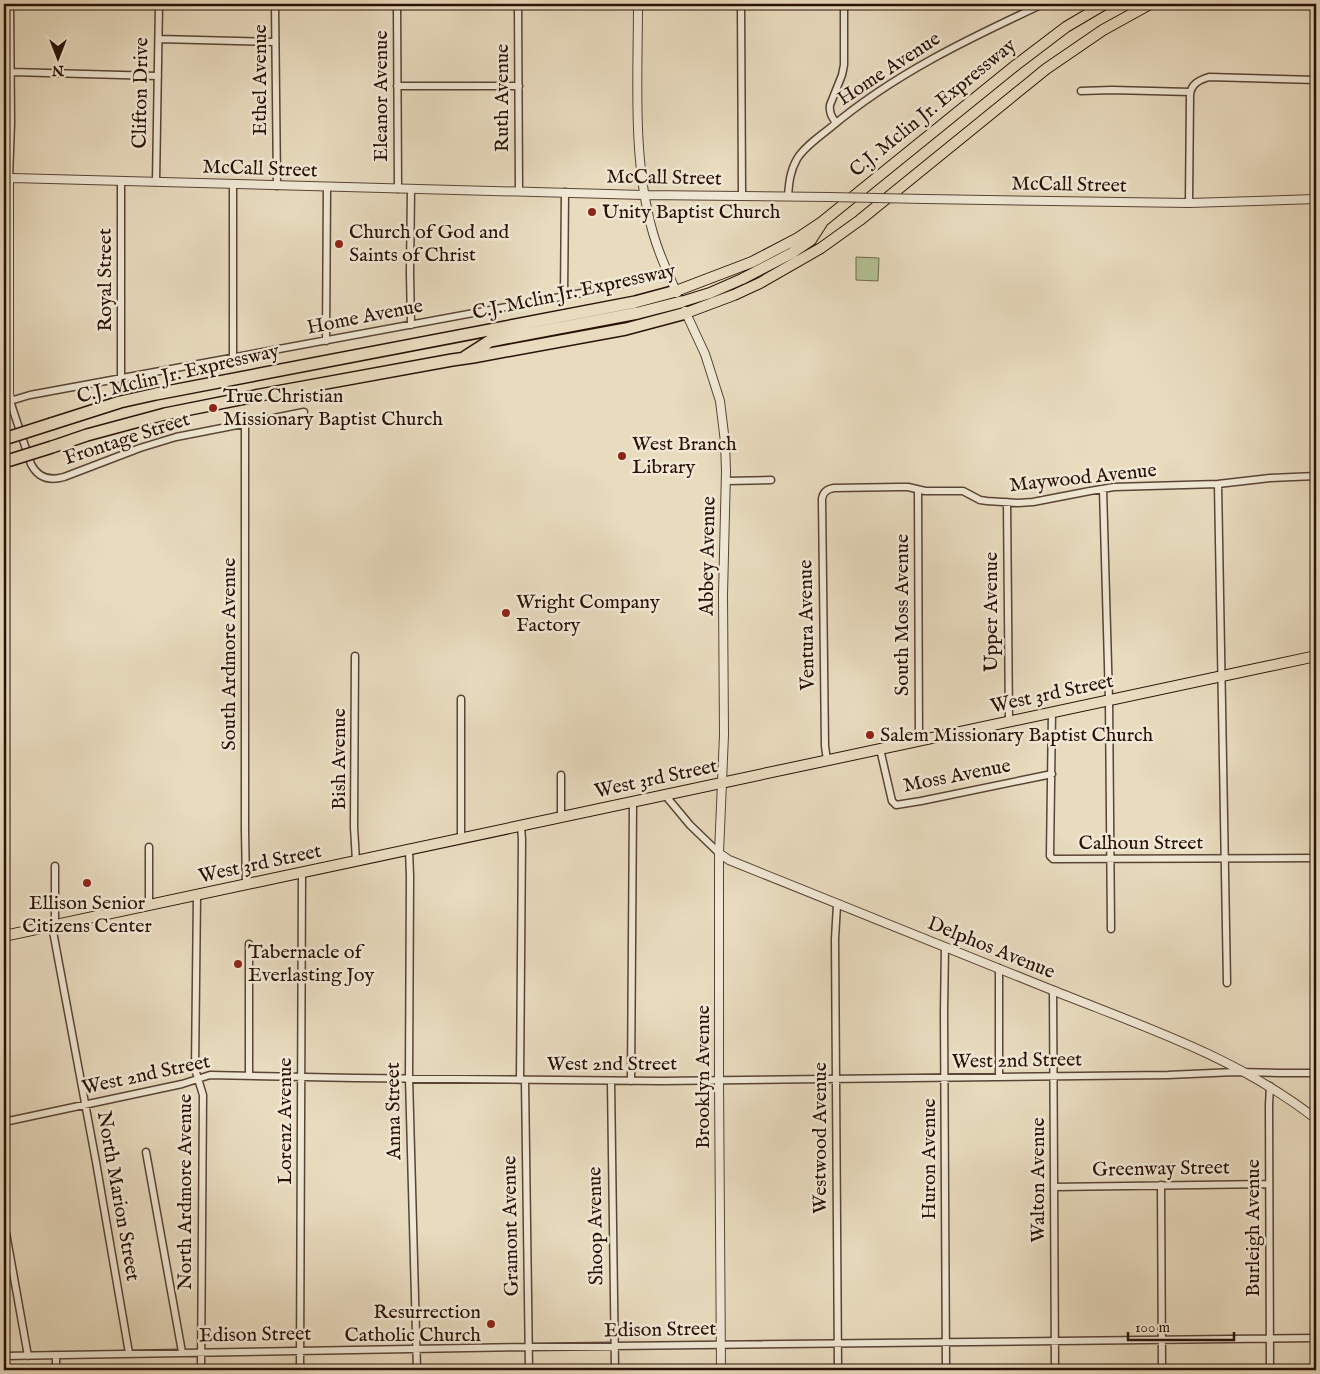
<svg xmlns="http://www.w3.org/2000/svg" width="1320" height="1374" viewBox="0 0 1320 1374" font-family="'IM FELL English',serif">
  <rect width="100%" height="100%" fill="#e8dbbe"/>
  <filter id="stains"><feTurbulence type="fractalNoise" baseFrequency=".004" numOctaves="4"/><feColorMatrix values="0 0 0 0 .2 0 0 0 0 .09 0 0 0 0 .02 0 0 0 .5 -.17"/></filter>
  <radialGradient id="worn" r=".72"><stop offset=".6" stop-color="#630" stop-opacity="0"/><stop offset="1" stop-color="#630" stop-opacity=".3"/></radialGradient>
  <path fill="#b3c194" stroke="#6e694e" d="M856 257 879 258 878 281 856 280Z"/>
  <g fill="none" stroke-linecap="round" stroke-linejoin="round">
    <g stroke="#594435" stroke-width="9">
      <path id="minor" d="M10 4 11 123 9 178H12
        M275 4 277 186
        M397 4 398 189
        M508 4H518
        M518 4 519 191
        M741 4 742 195
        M159 39 275 42
        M11 72 158 76
        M397 86H519
        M1081 91 1112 90 1190 92
        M836 123C832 117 829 113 830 105L842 75 844 65V4
        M156 182 159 4
        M233 184V358
        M788 196C789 183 790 171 797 159 804 147 819 137 830 128 894 74 968 39 1043 4
        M1189 203 1190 95C1191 84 1199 80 1209 77L1316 80
        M564 297 565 192
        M411 325 410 273 411 189
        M326 341 327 187
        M121 379V181
        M304 412 176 437 140 448 64 477C50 481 38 478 31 464L10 401 30 395 609 288 643 278
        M245 423V831L246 885
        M726 481 771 480
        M1218 484 1227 983
        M1103 489 1109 700 1111 929
        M918 490 919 741
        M1007 502 1009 722
        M355 656 354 827 356 861
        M461 699V839
        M1052 712 1050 856 1053 859 1316 858
        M880 749 892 801 896 805 921 801 1052 774
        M827 760 825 746 822 499C823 492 827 489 834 488L899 487H908L925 491H963L980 500 987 501 1018 503 1033 502 1090 491 1114 487 1218 484 1270 478 1316 476
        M665 795 690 825 719 853
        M561 817V775
        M149 847V905
        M409 850 410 876 409 1078 417 1370
        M197 895 195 1069 203 1095 201 1370
        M837 905 835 939 838 1370
        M55 925V866
        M52 926 96 1162 129 1353
        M249 944V1076
        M945 947 944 1012 946 1370
        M999 968V1077
        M1053 990 1055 1370
        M520 1080 522 839 521 826
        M525 1080 529 1370
        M611 1081 615 1370
        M631 1081 633 802
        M1270 1086 1269 1105 1270 1370
        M4 1122 182 1084 210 1075 355 1078 662 1081 1168 1075 1235 1072 1280 1073H1316
        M146 1152 182 1352
        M1161 1185 1162 1370
        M1054 1187 1269 1184
        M4 1222 28 1356
        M56 1355V1370
        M4 1356 528 1347 1316 1338
        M300 1370 302 873"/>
    </g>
    <g stroke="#594435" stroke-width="10">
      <path id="tertiary" d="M638 4C638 79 632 160 653 233 659 254 668 274 677 293
        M4 178H9V393L10 401 4 403
        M12 178 644 195 829 197
        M925 199 1189 203 1316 199
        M685 311 705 354 720 401 725 442 726 471 723 595 724 735 719 853V1081L721 1370
        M719 853 729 860C836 904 944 947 1052 990 1144 1027 1237 1057 1316 1119"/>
    </g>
    <g stroke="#291107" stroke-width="12">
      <path id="primary" d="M4 936 1316 656"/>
    </g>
    <g stroke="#291107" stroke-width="12">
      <path id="trunk" d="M676 291 752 262 798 238 822 222 1016 65 1066 27 1105 4
        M681 302 710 293 742 279 792 253 811 240 822 223
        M686 313 734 295 760 283 821 248 860 220 1046 69 1103 30 1150 4"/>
    </g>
    <g stroke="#291107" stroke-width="14">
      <path id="motorway" d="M465 357 490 341 638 313 681 302
        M51 424 120 402 156 394 635 302 676 291
        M52 447 87 435 165 414 260 395 452 360 473 357 626 329 686 313"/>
    </g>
    <use href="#minor" stroke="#f0e8d5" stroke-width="6"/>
    <use href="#tertiary" stroke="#f0e8d5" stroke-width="8"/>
    <use href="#primary" stroke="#e8dbbe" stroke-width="10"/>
    <use href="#trunk" stroke="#e8dbbe" stroke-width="10"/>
    <use href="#motorway" stroke="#e8dbbe" stroke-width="11"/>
    <g stroke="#594435" stroke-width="10" stroke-linecap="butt">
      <path id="tertiary-bridge" d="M829 197 925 199"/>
    </g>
    <g stroke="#291107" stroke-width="14" stroke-linecap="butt">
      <path id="motorway-bridge" d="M4 439 51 424
        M4 462 52 447"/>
    </g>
    <use href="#tertiary-bridge" stroke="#f0e8d5" stroke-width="8"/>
    <use href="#motorway-bridge" stroke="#e8dbbe" stroke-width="11"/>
  </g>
  <g fill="#8f2418" stroke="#f0e8d5" stroke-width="2">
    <circle cx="592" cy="212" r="5"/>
    <circle cx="339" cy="244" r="5"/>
    <circle cx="213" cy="408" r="5"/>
    <circle cx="622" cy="456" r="5"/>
    <circle cx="506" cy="613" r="5"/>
    <circle cx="870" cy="735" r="5"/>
    <circle cx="87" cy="883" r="5"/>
    <circle cx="238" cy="964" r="5"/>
    <circle cx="491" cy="1324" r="5"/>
  </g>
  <g text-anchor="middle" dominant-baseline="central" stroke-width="5" stroke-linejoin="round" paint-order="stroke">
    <g font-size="20" fill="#291107" stroke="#f0e8d5">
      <text transform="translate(889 69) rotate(-33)">Home Avenue</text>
      <text transform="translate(260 80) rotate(-90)">Ethel Avenue</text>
      <text transform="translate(141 93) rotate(-89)">Clifton Drive</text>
      <text transform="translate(381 96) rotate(-90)">Eleanor Avenue</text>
      <text transform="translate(502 98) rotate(-90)">Ruth Avenue</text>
      <text transform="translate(933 108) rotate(-39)">C.J. Mclin Jr. Expressway</text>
      <text transform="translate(260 169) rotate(2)">McCall Street</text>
      <text transform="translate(664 178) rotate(1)">McCall Street</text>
      <text transform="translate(1069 185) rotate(1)">McCall Street</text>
      <text transform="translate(105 280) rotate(-90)">Royal Street</text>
      <text transform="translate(574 292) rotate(-12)">C.J. Mclin Jr. Expressway</text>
      <text transform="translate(365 317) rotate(-11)">Home Avenue</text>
      <text transform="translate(178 374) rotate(-13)">C.J. Mclin Jr. Expressway</text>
      <text transform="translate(127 439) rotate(-18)">Frontage Street</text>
      <text transform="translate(1083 478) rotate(-6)">Maywood Avenue</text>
      <text transform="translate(708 556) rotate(-89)">Abbey Avenue</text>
      <text transform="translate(991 612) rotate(-90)">Upper Avenue</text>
      <text transform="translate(902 615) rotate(-90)">South Moss Avenue</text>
      <text transform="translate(807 625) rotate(-91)">Ventura Avenue</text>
      <text transform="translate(229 654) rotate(-90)">South Ardmore Avenue</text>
      <text transform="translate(1052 694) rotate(-12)">West 3rd Street</text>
      <text transform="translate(339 759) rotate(-90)">Bish Avenue</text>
      <text transform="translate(957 776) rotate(-11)">Moss Avenue</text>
      <text transform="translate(656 779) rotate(-12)">West 3rd Street</text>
      <text x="1141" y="843">Calhoun Street</text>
      <text transform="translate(260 864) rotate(-12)">West 3rd Street</text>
      <text transform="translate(991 948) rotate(22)">Delphos Avenue</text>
      <text transform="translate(1017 1061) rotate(-1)">West 2nd Street</text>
      <text x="612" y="1064">West 2nd Street</text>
      <text transform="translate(146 1075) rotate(-12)">West 2nd Street</text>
      <text transform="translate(703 1077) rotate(-90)">Brooklyn Avenue</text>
      <text transform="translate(394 1111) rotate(-91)">Anna Street</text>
      <text transform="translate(285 1121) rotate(-90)">Lorenz Avenue</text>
      <text transform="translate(820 1138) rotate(-90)">Westwood Avenue</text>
      <text transform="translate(929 1159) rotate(-90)">Huron Avenue</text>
      <text transform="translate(1161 1169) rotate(-1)">Greenway Street</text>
      <text transform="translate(1038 1180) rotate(-90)">Walton Avenue</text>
      <text transform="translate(185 1192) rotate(-90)">North Ardmore Avenue</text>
      <text transform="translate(118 1196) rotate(80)">North Marion Street</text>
      <text transform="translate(511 1226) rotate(-91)">Gramont Avenue</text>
      <text transform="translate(596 1226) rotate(-91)">Shoop Avenue</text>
      <text transform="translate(1253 1228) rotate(-90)">Burleigh Avenue</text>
      <text transform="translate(660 1330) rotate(-1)">Edison Street</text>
      <text transform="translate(255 1335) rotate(-1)">Edison Street</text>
    </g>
    <g font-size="20" fill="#291107" stroke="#f0e8d5" text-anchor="start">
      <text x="602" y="212">Unity Baptist Church</text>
      <text x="349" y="232">Church of God and<tspan x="349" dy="23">Saints of Christ</tspan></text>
      <text x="223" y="396">True Christian<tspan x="223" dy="23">Missionary Baptist Church</tspan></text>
      <text x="632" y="444">West Branch<tspan x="632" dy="23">Library</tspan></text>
      <text x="516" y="602">Wright Company<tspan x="516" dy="23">Factory</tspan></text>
      <text x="880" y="735">Salem Missionary Baptist Church</text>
      <text x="87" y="903" text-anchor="middle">Ellison Senior<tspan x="87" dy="23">Citizens Center</tspan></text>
      <text x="248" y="952">Tabernacle of<tspan x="248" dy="23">Everlasting Joy</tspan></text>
      <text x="481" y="1312" text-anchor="end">Resurrection<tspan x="481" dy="23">Catholic Church</tspan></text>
    </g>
  </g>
  <rect width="1320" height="1374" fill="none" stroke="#e8dbbe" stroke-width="20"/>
  <rect x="5" y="5" width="1310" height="1364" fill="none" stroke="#291107" stroke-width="2.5"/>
  <rect x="10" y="10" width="1300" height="1354" fill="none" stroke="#291107"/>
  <g transform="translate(58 58) rotate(180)" stroke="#f0e8d5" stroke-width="4" paint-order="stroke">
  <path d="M0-4L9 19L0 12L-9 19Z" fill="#291107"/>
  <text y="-8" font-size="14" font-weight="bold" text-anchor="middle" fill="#291107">N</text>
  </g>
  <path d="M1128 1332v8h106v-8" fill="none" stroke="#291107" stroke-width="2.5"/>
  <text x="1135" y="1332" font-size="15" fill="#291107" stroke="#f0e8d5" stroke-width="4" paint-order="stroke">100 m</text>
  <rect width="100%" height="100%" filter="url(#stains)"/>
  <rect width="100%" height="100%" fill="url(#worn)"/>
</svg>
